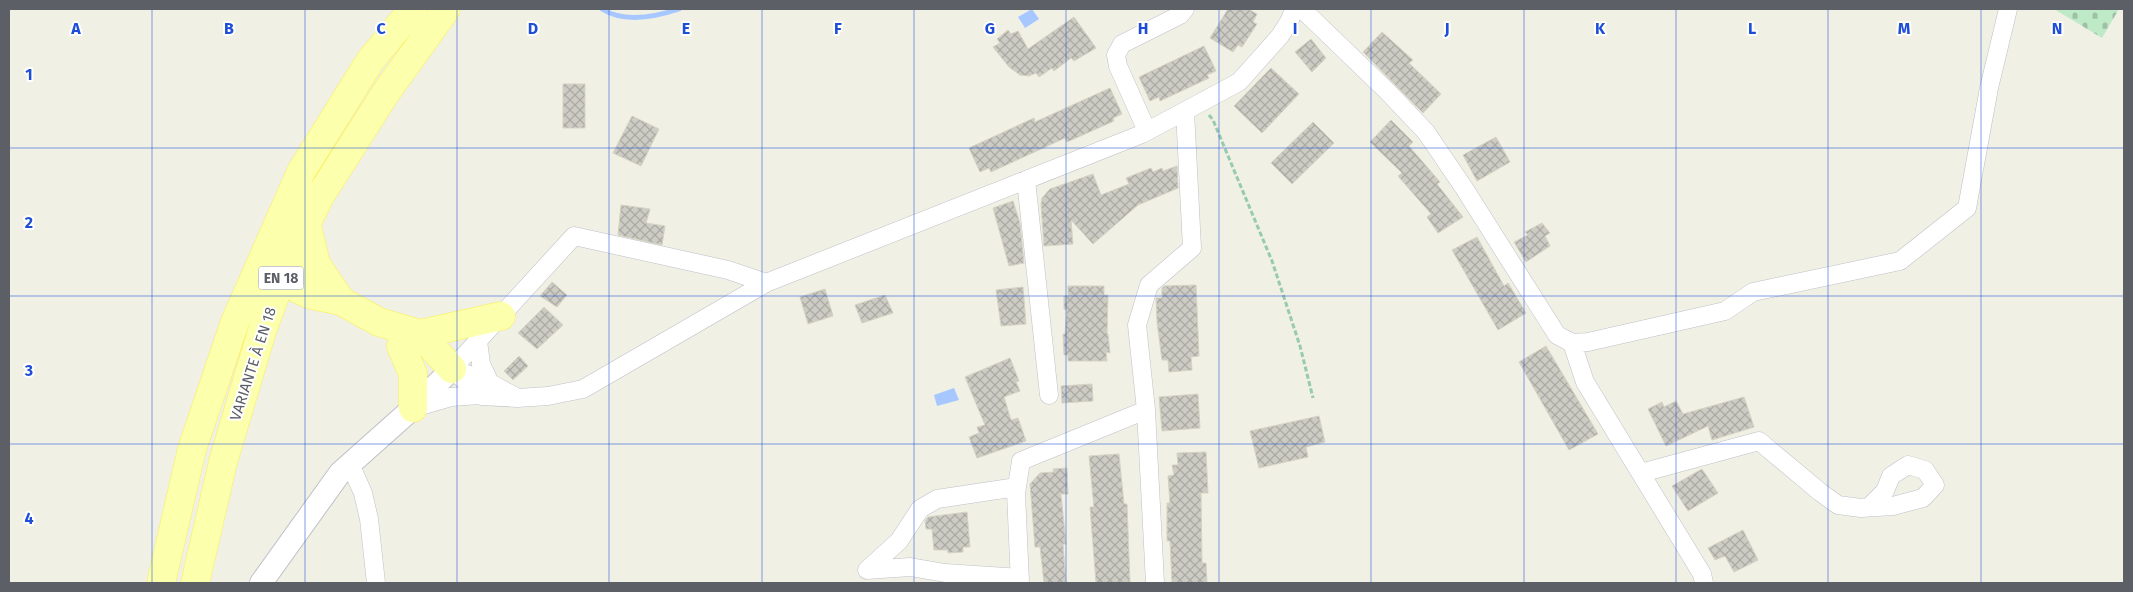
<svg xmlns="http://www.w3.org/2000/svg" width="2133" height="592" viewBox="0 0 2133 592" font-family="'Fira Sans',sans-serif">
  <defs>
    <pattern id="cemetery-stones" width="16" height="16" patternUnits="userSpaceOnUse" patternTransform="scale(1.25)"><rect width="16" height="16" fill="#bfeac8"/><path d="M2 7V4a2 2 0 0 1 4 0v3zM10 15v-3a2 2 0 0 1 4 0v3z" fill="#9ec1a6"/></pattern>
    <pattern id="building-cross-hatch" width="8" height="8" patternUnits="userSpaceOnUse" patternTransform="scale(1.25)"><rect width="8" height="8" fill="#cdccc4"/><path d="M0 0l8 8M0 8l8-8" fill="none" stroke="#aaa9a3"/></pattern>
  </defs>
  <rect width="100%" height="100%" fill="#f0f0e5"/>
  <path fill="url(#cemetery-stones)" d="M2054 9H2119L2102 38Z"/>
  <path fill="#a6c7ff" d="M1032 9 1039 19 1025 28 1018 17Z
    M954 388 959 400 937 406 934 395Z"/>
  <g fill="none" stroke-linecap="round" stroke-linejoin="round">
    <path stroke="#a6c7ff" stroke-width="5" d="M602 9C624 23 655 17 679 9"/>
  </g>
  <path fill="url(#building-cross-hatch)" stroke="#d5d3c2" d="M1228 9H1248L1257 14 1253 22 1257 24 1242 47 1238 45 1233 52 1210 38Z
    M1074 17 1096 48 1074 61 1071 58 1054 71 1052 68 1039 77 1036 73 1029 76 1020 75 1009 67 993 47 1000 43 997 39 1008 30 1011 34 1018 31 1028 49Z
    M1382 32 1413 60 1409 63 1441 94 1423 113 1363 52Z
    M1311 39 1326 58 1312 72 1295 52Z
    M1204 46 1216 71 1207 75 1209 78 1160 101 1159 97 1150 101 1139 77Z
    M1271 68 1299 94 1262 133 1234 106Z
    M563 84H585V128H563Z
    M1110 88 1122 114 1113 118 1114 121 1067 142 1065 138 991 172 989 168 980 172 969 148 1034 118 1035 122Z
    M632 116 659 129 641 166 613 153Z
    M1391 120 1413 142 1409 146 1440 182 1437 184 1463 217 1438 233 1427 217 1431 214 1398 176 1402 173 1370 142Z
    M1313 122 1334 143 1292 184 1271 163Z
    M1496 137 1510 162 1477 181 1463 155Z
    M1177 166 1178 188 1138 205 1093 244 1071 220 1073 244 1044 246 1041 204 1042 198 1050 189 1093 174 1101 195 1129 184 1126 178 1151 168 1153 172 1162 168 1163 171Z
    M1013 201 1020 223 1024 263 1009 266 993 208Z
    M621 205 650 209 646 223 665 226 662 245 618 235Z
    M1542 223 1550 233 1545 236 1550 246 1526 262 1514 242 1528 235 1525 232Z
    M1477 237 1504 286 1508 283 1526 313 1498 330 1452 250Z
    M552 282 567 295 557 307 540 296Z
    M1196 285 1199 356 1191 357 1192 370 1169 372 1168 360H1162L1157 322 1156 298H1162V288L1164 286Z
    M1068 286H1104V295H1108L1107 334H1108L1110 353 1106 352 1107 361H1068V355H1064L1063 334H1065L1067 310 1064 309V296H1068Z
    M1023 287 1026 324 1001 326 996 290Z
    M825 289 833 316 808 324 800 297Z
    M885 295 893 313 862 323 855 305Z
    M544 307 563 325 537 349 518 333Z
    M1546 346 1598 434 1569 450 1519 362Z
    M519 356 528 366 513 380 504 371Z
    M1010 358 1019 381 1016 382 1020 391 1004 397 1011 420 1018 418 1026 441 977 458 969 437 979 433 977 427 985 425 965 377Z
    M1092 384 1093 401 1062 403 1061 386Z
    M1198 394 1200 428 1162 431 1159 397Z
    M1744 397 1754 427 1712 440 1708 426 1666 446 1648 409 1662 402 1664 407 1676 401 1683 414Z
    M1319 416 1325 442 1306 447 1308 457 1259 468 1250 431Z
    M1206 452 1208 493H1201L1202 563H1206L1207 583H1172L1170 541H1167V503H1170L1168 476 1174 475 1172 465H1178L1177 453Z
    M1119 454 1124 504H1127L1130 582 1096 583 1090 507H1094L1089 456Z
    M1067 468 1068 494H1061L1066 544H1063L1066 583H1044L1040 547H1035L1030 484 1040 473 1054 472 1053 469Z
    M1702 469 1718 493 1688 511 1672 486Z
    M967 512 970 547H963V552L948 553V550H934L932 529H926L925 521 928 517Z
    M1743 530 1758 560 1734 572 1725 556 1715 560 1708 548Z"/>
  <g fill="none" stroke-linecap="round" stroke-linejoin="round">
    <g stroke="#bec0c7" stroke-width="19">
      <path id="minor" d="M1302 9 1387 91 1426 132 1464 188 1557 335 1572 343 1588 342 1725 311 1753 292 1900 261 1967 208 1989 88 2008 9
        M1147 131 1118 66 1116 55 1122 44 1180 15 1185 9
        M1026 180 1049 395
        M478 341 481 364 490 383
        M1572 343 1585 382 1702 574 1704 583
        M452 369 481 396 517 398 548 396 583 389 766 283 1142 134 1239 82 1280 36 1290 20 1294 9
        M452 369 574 236 728 270 766 283
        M461 372 490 383 514 396
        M413 408 451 397 480 395
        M350 464 363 493 369 519 376 583
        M1641 473 1759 441 1820 492 1838 505 1861 508 1893 506 1923 498 1935 485 1925 470 1908 465 1891 476 1885 491 1869 507
        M1017 487 937 499 920 509 899 541 867 570 910 567 945 573 1020 578
        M1020 583 1016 493 1021 461 1146 410
        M1155 583 1146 410 1137 325 1149 285 1192 248 1185 111"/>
    </g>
    <g stroke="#bec0c7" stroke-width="24">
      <path id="tertiary" d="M261 583 340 473 413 408 452 369"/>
    </g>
    <g stroke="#fdee51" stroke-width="29">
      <path id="primary" d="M307 226 316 264 341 301
        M284 255 286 266 298 289 311 295 341 301 379 322 420 334 452 369
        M420 334 501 316
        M401 346 413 374V408
        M161 583 192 449 235 322 301 172 370 61 413 9
        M195 583 223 462 262 331 286 266 320 196 387 91 446 9"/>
    </g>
    <path stroke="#97cbb0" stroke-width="3" stroke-dasharray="5 2.5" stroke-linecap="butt" d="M1209 115 1213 120 1272 261 1300 346 1313 398"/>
    <use href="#minor" stroke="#fff" stroke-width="18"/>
    <use href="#tertiary" stroke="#fff" stroke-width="22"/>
    <use href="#primary" stroke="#fcffab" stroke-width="28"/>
  </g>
  <path fill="none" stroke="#1d4ed8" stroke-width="1" stroke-opacity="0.55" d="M152 9V583M305 9V583M457 9V583M609 9V583M762 9V583M914 9V583M1066 9V583M1219 9V583M1371 9V583M1524 9V583M1676 9V583M1828 9V583M1981 9V583M9 148H2124M9 296H2124M9 444H2124"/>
  <g text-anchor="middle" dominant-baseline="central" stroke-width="4" stroke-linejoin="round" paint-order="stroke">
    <rect fill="#fff" stroke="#8d8f94" stroke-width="1" x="258.5" y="266.5" width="45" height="23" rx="4"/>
    <g font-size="14" font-weight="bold" fill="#5c5f66">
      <text x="281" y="278">EN 18</text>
    </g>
    <g font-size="15" fill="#5c5f66" stroke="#fff">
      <text transform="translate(253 364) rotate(-72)">VARIANTE À EN 18</text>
    </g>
  </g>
  <g font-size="16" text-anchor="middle" font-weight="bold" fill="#1d4ed8" stroke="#fff" stroke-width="4" stroke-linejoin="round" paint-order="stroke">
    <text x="76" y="34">A</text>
    <text x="229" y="34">B</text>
    <text x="381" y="34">C</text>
    <text x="533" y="34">D</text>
    <text x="686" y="34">E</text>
    <text x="838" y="34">F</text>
    <text x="990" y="34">G</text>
    <text x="1143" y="34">H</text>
    <text x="1295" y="34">I</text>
    <text x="1447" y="34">J</text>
    <text x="1600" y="34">K</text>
    <text x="1752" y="34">L</text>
    <text x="1904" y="34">M</text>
    <text x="2057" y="34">N</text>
    <text x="29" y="80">1</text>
    <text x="29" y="228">2</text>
    <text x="29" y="376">3</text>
    <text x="29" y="524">4</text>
  </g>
  <rect width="2133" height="592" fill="none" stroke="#5c5f66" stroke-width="20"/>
</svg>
